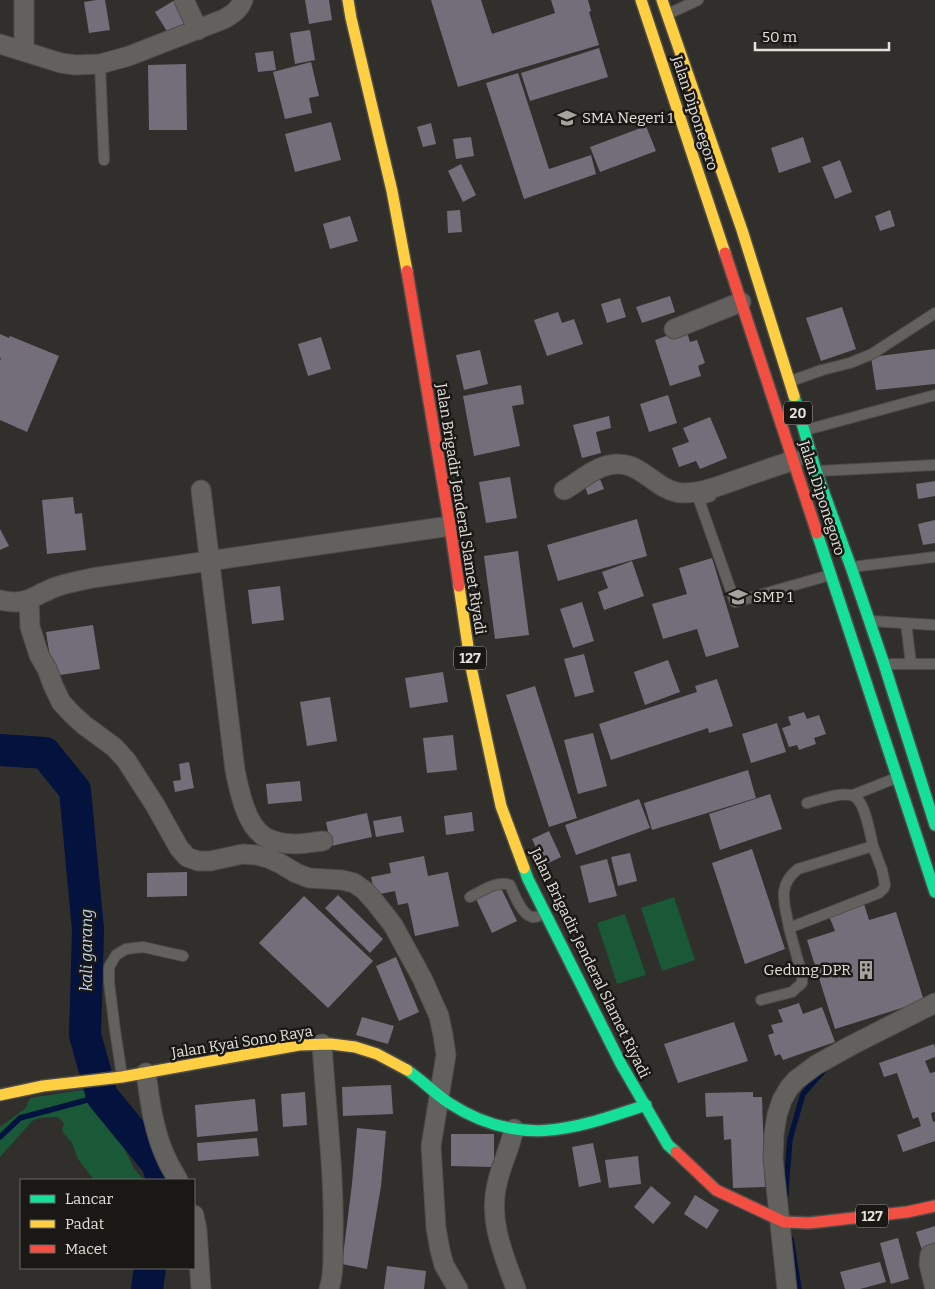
<svg xmlns="http://www.w3.org/2000/svg" width="935" height="1289" viewBox="0 0 935 1289" font-family="Bitter,serif">
  <rect width="100%" height="100%" fill="#312f2c"/>
  <path fill="#195937" d="M674 897 695 960 662 971 641 908Z
    M625 914 646 975 617 984 597 923Z
    M82 1090 106 1109 134 1169 144 1180H94L78 1159 72 1143 62 1131 64 1123 58 1117 40 1118 32 1121 0 1157V1127L26 1108 30 1098Z"/>
  <g fill="none" stroke-linecap="round" stroke-linejoin="round">
    <path stroke="#04123e" stroke-width="5.5" d="M0 1137 20 1118 102 1096
      M786 1195V1188L790 1139 803 1094 826 1068
      M791 1239 799 1289"/>
    <path stroke="#04123e" stroke-width="32" d="M0 750 45 753 75 790 88 930 85 1035 102 1096 156 1162 163 1180
      M147 1289 150 1268"/>
  </g>
  <path fill="#746e7a" d="M96 0H105L110 30 89 33 84 2Z
    M175 0H179L191 19 168 33 155 12Z
    M305 0H329L332 20 309 24Z
    M431 0H481L492 34 555 13 551 0H588L591 11 589 12 599 45 458 87Z
    M310 30 315 60 295 64 290 33Z
    M599 48 608 77 530 101 521 73Z
    M273 51 276 70 258 72 255 53Z
    M311 62 319 96 309 98 312 113 285 119 273 72Z
    M186 64 187 130H149L148 65Z
    M518 73 549 169 591 155 596 174 524 199 486 83Z
    M331 122 341 160 295 172 285 134Z
    M431 123 436 144 423 147 417 127Z
    M646 126 656 151 600 172 590 147Z
    M471 137 474 156 456 159 453 139Z
    M803 137 811 162 779 173 771 148Z
    M840 160 852 192 835 199 822 167Z
    M461 164 476 195 463 202 448 171Z
    M460 210 462 232 448 233 447 211Z
    M890 210 895 226 880 231 875 216Z
    M350 216 358 241 330 249 323 224Z
    M670 296 675 312 642 323 636 307Z
    M620 298 626 317 607 323 601 304Z
    M842 307 856 349 821 361 806 318Z
    M558 312 562 323 574 319 583 344 547 356 534 320Z
    M686 329 690 342 697 340 705 363 698 366 701 376 670 386 655 340Z
    M0 334 9 338 10 336 59 356 27 432 0 420V361L1 358H0Z
    M321 337 331 369 308 376 298 344Z
    M935 349V384L876 390 871 357Z
    M480 350 488 384 464 390 456 355Z
    M521 385 524 404 512 406 520 446 474 456 463 396Z
    M668 395 677 423 649 432 640 404Z
    M609 416 611 428 596 432 601 453 582 458 573 425Z
    M710 417 727 458 700 469 696 461 679 467 672 448 689 442 683 428Z
    M602 474 603 477 600 479 604 489 588 495 583 481Z
    M510 477 517 518 486 523 479 482Z
    M935 481V496L918 499 916 484Z
    M73 497 75 514 82 513 86 550 47 554 42 500Z
    M637 519 647 556 558 581 547 545Z
    M935 520V543L923 545 918 524Z
    M0 529 9 546 0 550Z
    M518 551 529 635 495 639 484 556Z
    M712 558 739 647 706 657 697 629 663 639 652 604 687 594 679 568Z
    M632 561 644 596 604 610 598 592 608 588 602 572Z
    M280 586 284 620 252 624 248 590Z
    M582 602 594 641 573 648 560 609Z
    M93 625 100 669 53 676 46 632Z
    M584 654 594 692 575 697 564 659Z
    M668 660 680 692 645 705 634 672Z
    M443 672 448 702 410 708 405 678Z
    M717 679 733 726 709 733 708 728 611 760 599 724 697 692 695 686Z
    M535 686 577 818 549 827 506 695Z
    M330 697 337 741 307 746 300 702Z
    M804 712 807 719 819 715 826 734 814 738 816 744 799 750 797 745 789 747 782 728 791 725 788 717Z
    M777 723 786 752 751 763 742 734Z
    M593 733 607 786 578 794 564 740Z
    M453 735 457 770 427 773 423 738Z
    M189 762 194 788 175 792 173 781 181 780 179 764Z
    M748 770 756 798 652 830 644 803Z
    M300 781 302 801 268 804 266 784Z
    M770 794 782 829 720 850 709 814Z
    M639 799 650 828 576 855 565 825Z
    M472 812 474 831 446 835 444 816Z
    M367 813 372 837 331 846 326 822Z
    M401 816 404 832 376 837 373 821Z
    M549 831 561 857 544 865 532 839Z
    M752 849 785 949 745 964 712 863Z
    M630 853 637 881 618 886 611 857Z
    M424 856 428 876 448 872 459 926 415 936 408 903 398 905 395 891 375 895 371 877 391 873 389 863Z
    M607 859 617 896 589 903 580 866Z
    M187 872V896L147 897V873Z
    M501 888 517 921 492 933 476 899Z
    M338 895 383 939 370 953 325 908Z
    M304 896 373 961 328 1008 259 943Z
    M864 904 869 920 896 912 924 1001 835 1029 807 940 835 931 829 916Z
    M396 957 419 1012 399 1021 376 966Z
    M799 1003 803 1014 822 1007 835 1042 783 1060 780 1054 775 1056 768 1035 774 1033 771 1025 783 1022 778 1010Z
    M362 1017 394 1026 388 1044 356 1035Z
    M734 1022 748 1061 678 1083 664 1044Z
    M934 1044 935 1048V1057L925 1061 930 1073 935 1072V1112L931 1113 933 1122 935 1121V1141L903 1152 897 1135 921 1126 918 1117 913 1119 897 1073 884 1077 879 1063Z
    M391 1085 393 1114 343 1116 342 1087Z
    M305 1092 307 1125 283 1127 281 1094Z
    M753 1092V1097H762L765 1187 733 1188 731 1139 724 1140 723 1116 706 1117 705 1093Z
    M255 1099 258 1131 197 1137 195 1105Z
    M357 1128 386 1131 381 1186 367 1269 342 1264 352 1184Z
    M451 1134H494V1167L451 1166Z
    M257 1138 259 1156 198 1161 197 1143Z
    M593 1143 601 1182 579 1187 572 1147Z
    M638 1156 641 1184 609 1188 605 1160Z
    M651 1186 671 1203 653 1224 634 1207Z
    M695 1195 719 1210 707 1229 684 1214Z
    M935 1226V1249L923 1253 916 1232Z
    M898 1238 909 1279 891 1284 880 1243Z
    M880 1262 886 1282 860 1289H845L840 1272Z
    M387 1266 426 1271 424 1289H384Z"/>
  <g fill="none" stroke-linecap="round" stroke-linejoin="round">
    <g stroke="#4d4c49" stroke-width="12">
      <path id="lane" d="M668 14 698 0
        M100 64 104 160
        M791 381 822 370 850 363 872 354 935 313
        M806 430 935 395
        M819 471 935 465
        M711 496 699 500 735 602 830 575
        M852 567 935 557
        M871 621 935 625
        M906 623 911 664
        M885 664H935
        M853 795 896 778
        M807 803C819 800 842 791 853 796 865 800 870 834 873 846
        M873 846 882 870 885 885 884 888 879 893 789 928C785 904 776 886 798 869Z
        M470 897C482 891 497 880 510 885 514 894 522 915 532 917 536 918 541 915 544 914
        M761 1000 792 992 802 983V975L789 928
        M122 1076 115 1030 109 982V967L116 955 126 949 143 947 183 956"/>
    </g>
    <g stroke="#4d4c49" stroke-width="21">
      <path id="street" d="M184 0 198 30
        M0 44 61 63 75 65 100 64 129 56 224 19C233 14 239 10 243 0
        M24 51V0
        M674 329 741 302
        M201 490 235 770C239 790 246 826 265 837 274 842 287 844 296 844 305 844 314 842 323 841
        M564 490C584 479 604 457 630 466 639 469 647 476 656 482 664 488 673 493 683 493 701 493 719 486 736 480 755 473 774 467 794 460
        M29 599 30 627 39 655 47 669 53 685 61 702 71 713 84 725 114 747 126 760 155 805 179 848 187 857 198 861H210L243 854 256 855 268 858 281 864 296 873 309 878 342 880 354 883 364 890 375 902 393 925 422 978 439 1016 443 1035 446 1055 431 1146 436 1228 440 1250 444 1265 458 1289
        M0 600C25 606 32 597 53 588 65 583 79 581 92 578L450 526
        M322 1044C326 1110 335 1177 333 1243 333 1258 334 1275 329 1289
        M146 1073C150 1103 154 1133 167 1160 170 1167 175 1174 178 1180
        M514 1129C510 1148 501 1165 497 1184 488 1220 504 1256 516 1289
        M194 1215 197 1230 201 1289
        M787 1289 773 1159 774 1134 777 1115 782 1100 789 1088 796 1080 816 1065 852 1045 935 1003
        M935 1289 929 1264 930 1255 935 1253"/>
    </g>
    <g stroke="#4d4c49" stroke-width="14">
      <path id="fast" d="M794 396 816 471 851 567 884 664 935 825
        M817 533 935 892
        M524 868 528 879 621 1064 668 1145 676 1152
        M407 1070C422 1080 434 1093 449 1103 520 1149 574 1129 646 1105"/>
    </g>
    <g stroke="#4d4c49" stroke-width="14">
      <path id="slow" d="M348 0 351 18 392 191 407 271
        M641 0 725 253
        M662 0 742 230 794 396
        M459 586 471 667 501 806 524 868
        M0 1095 43 1086 122 1077 299 1045 331 1044 355 1047 377 1054 407 1070"/>
    </g>
    <g stroke="#4d4c49" stroke-width="14">
      <path id="jam" d="M725 253 817 533
        M407 271 450 526 459 586
        M676 1152 716 1190 784 1222 809 1223 907 1212 935 1206"/>
    </g>
    <use href="#lane" stroke="#63615d" stroke-width="10"/>
    <use href="#street" stroke="#63615d" stroke-width="19"/>
    <use href="#fast" stroke="#16e098" stroke-width="11"/>
    <use href="#slow" stroke="#ffcf43" stroke-width="11"/>
    <use href="#jam" stroke="#f24e42" stroke-width="11"/>
  </g>
  <defs>
    <g id="school-bare" transform="scale(1.5)"><path d="M0-5L7-2L0 1L-7-2ZM-4 1L0 2.5L4 1V4Q0 6-4 4Z" fill="#a5a39e" stroke="#1a1815" stroke-width="2.5" paint-order="stroke"/></g>
    <g id="building-bare" transform="scale(1.5)"><path d="M-4-6H4V6H1V3H-1V6H-4ZM-2.5-4.3h1.7v1.8h-1.7ZM.8-4.3h1.7v1.8H.8ZM-2.5-1h1.7V.8h-1.7ZM.8-1h1.7V.8H.8Z" fill="#a5a39e" stroke="#1a1815" stroke-width="2.5" paint-order="stroke"/></g>
  </defs>
  <g fill-rule="evenodd">
    <use href="#school-bare" x="567" y="118"/>
    <use href="#school-bare" x="738" y="597"/>
    <use href="#building-bare" x="866" y="970"/>
  </g>
  <g text-anchor="middle" dominant-baseline="central" stroke-width="5" stroke-linejoin="round" paint-order="stroke">
    <g fill="#1a1815" stroke="#a7a5a0" stroke-width="1">
      <rect x="784" y="401.5" width="28" height="23" rx="4"/>
      <rect x="454" y="646.5" width="32" height="23" rx="4"/>
      <rect x="856" y="1204.5" width="32" height="23" rx="4"/>
    </g>
    <g font-size="14" font-weight="bold" fill="#e4e1dc">
      <text x="798" y="413">20</text>
      <text x="470" y="658">127</text>
      <text x="872" y="1216">127</text>
    </g>
    <g font-size="15" fill="#e4e1dc" stroke="#1a1815">
      <text transform="translate(695 113) rotate(72)">Jalan Diponegoro</text>
      <text transform="translate(822 498) rotate(72)">Jalan Diponegoro</text>
      <text transform="translate(461 509) rotate(81)">Jalan Brigadir Jenderal Slamet Riyadi</text>
      <text transform="translate(590 963) rotate(64)">Jalan Brigadir Jenderal Slamet Riyadi</text>
      <text transform="translate(242 1042) rotate(-9)">Jalan Kyai Sono Raya</text>
    </g>
    <g font-size="15" fill="#e4e1dc" stroke="#1a1815" text-anchor="start">
      <text x="582" y="118">SMA Negeri 1</text>
      <text x="753" y="597">SMP 1</text>
      <text x="851" y="970" text-anchor="end">Gedung DPR</text>
    </g>
    <g font-size="16" font-style="italic" fill="#bed2f3" stroke="#1a1815">
      <text transform="translate(86 950) rotate(-90)">kali garang</text>
    </g>
  </g>
  <rect x="20" y="1179" width="175" height="90" fill="#1a1815" stroke="#6b6865"/>
  <rect x="30" y="1195" width="25" height="8" fill="#16e098" stroke="#6b6865"/>
  <text x="65" y="1204" font-size="15" fill="#e4e1dc">Lancar</text>
  <rect x="30" y="1220" width="25" height="8" fill="#ffcf43" stroke="#6b6865"/>
  <text x="65" y="1229" font-size="15" fill="#e4e1dc">Padat</text>
  <rect x="30" y="1245" width="25" height="8" fill="#f24e42" stroke="#6b6865"/>
  <text x="65" y="1254" font-size="15" fill="#e4e1dc">Macet</text>
  <path d="M755 42v8h134v-8" fill="none" stroke="#e4e1dc" stroke-width="2.5"/>
  <text x="762" y="42" font-size="15" fill="#e4e1dc" stroke="#1a1815" stroke-width="4" paint-order="stroke">50 m</text>
</svg>
